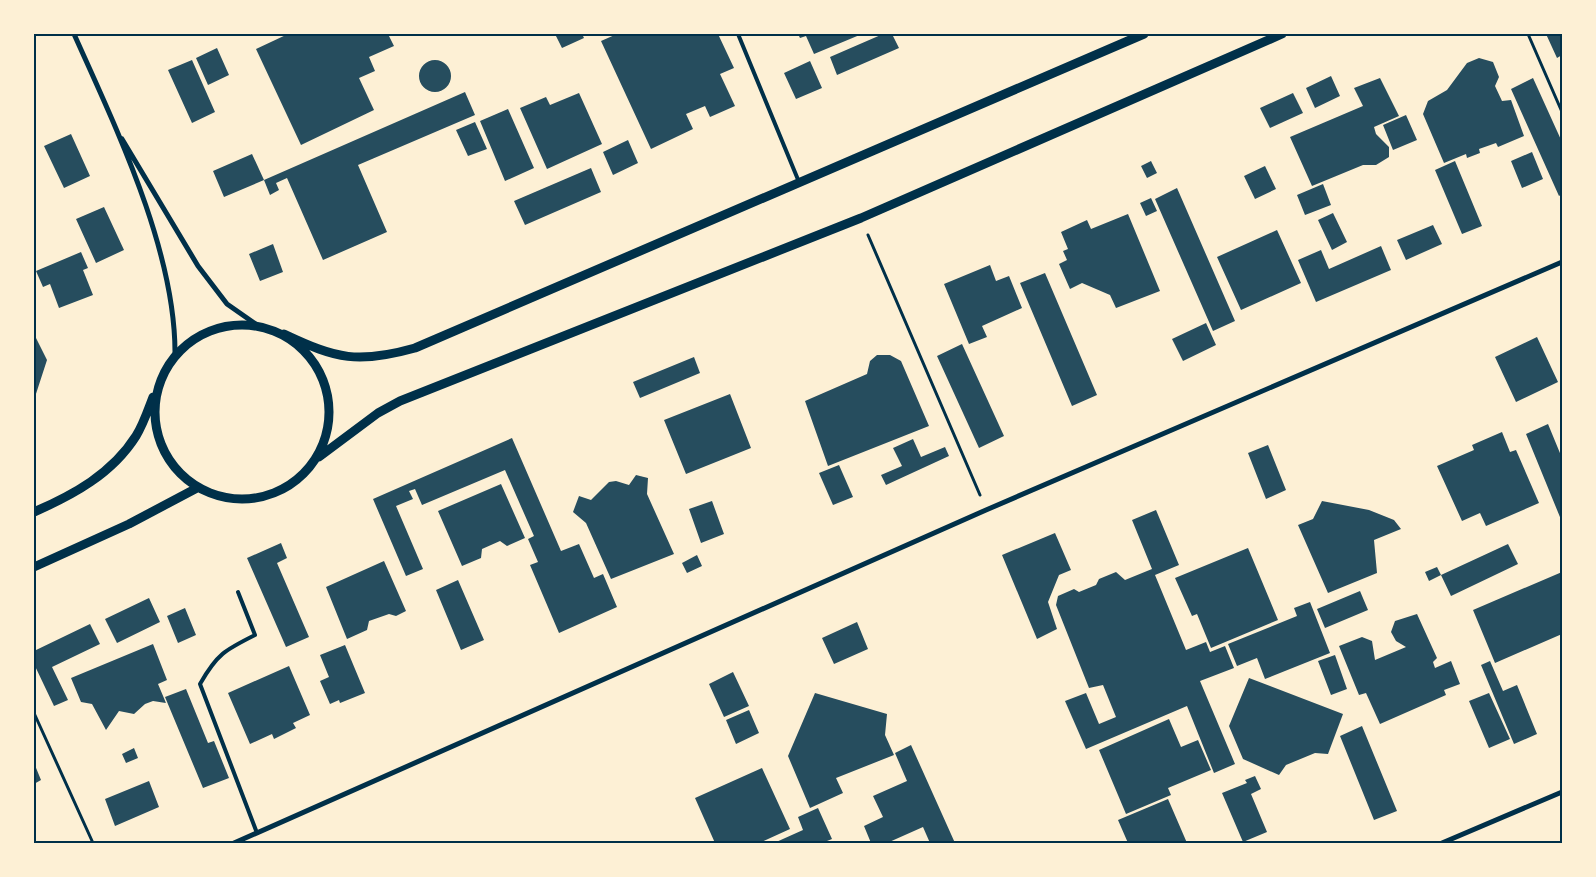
<svg xmlns="http://www.w3.org/2000/svg" width="1596" height="877" viewBox="0 0 1596 877" font-family="'Open Sans',sans-serif">
  <rect width="100%" height="100%" fill="#fdf0d5"/>
  <path fill="#264d5e" d="M288 34H388L394 46 369 57 375 71 359 78 374 110 301 145 256 49Z
    M555 34H582L584 38 562 48Z
    M617 34H718L734 68 720 74 735 106 710 117 705 106 686 114 693 129 651 149 601 41Z
    M798 34H862L814 54 806 36 800 38Z
    M883 34H892L899 48 837 75 830 57Z
    M1546 34H1562V55L1557 58Z
    M217 48 229 75 208 85 196 58Z
    M1479 58 1493 62 1499 77 1495 86 1502 101 1511 100 1524 136 1498 147 1496 143 1479 149 1480 153 1467 158 1466 154 1444 163 1423 114 1428 101 1447 90 1467 63Z
    M419 76a16 16 0 1 1 32 0a16 16 0 1 1-32 0Z
    M192 60 215 112 192 123 168 70Z
    M810 61 822 88 796 99 784 73Z
    M1331 76 1340 96 1315 108 1306 88Z
    M1380 78 1399 116 1374 127 1376 134 1389 147V157L1376 165H1363L1312 186 1290 137 1363 106 1354 88Z
    M1533 78 1562 142V194L1559 196 1511 89Z
    M465 92 475 115 358 165 387 232 323 260 287 178 276 183 279 190 270 195 264 180Z
    M579 93 602 144 547 169 520 108 546 97 550 105Z
    M1293 93 1303 113 1270 128 1260 108Z
    M508 109 534 168 505 181 480 121Z
    M1406 115 1417 140 1393 150 1383 125Z
    M475 122 487 149 468 156 456 130Z
    M71 134 90 176 64 188 44 146Z
    M628 140 638 163 613 175 603 152Z
    M1532 152 1543 179 1522 188 1511 161Z
    M252 154 264 180 224 197 213 171Z
    M1151 161 1157 173 1147 178 1141 166Z
    M1455 161 1482 226 1462 234 1435 170Z
    M1265 166 1276 189 1255 199 1244 176Z
    M591 168 601 192 525 225 514 201Z
    M1323 184 1331 205 1305 215 1297 195Z
    M1177 188 1235 321 1213 331 1155 199Z
    M1151 198 1157 211 1146 216 1140 203Z
    M104 207 124 250 96 263 76 219Z
    M1333 213 1347 242 1332 250 1318 220Z
    M1128 214 1160 291 1116 308 1110 295 1082 283 1070 289 1059 264 1067 260 1063 251 1068 249 1061 232 1087 220 1091 229Z
    M1433 225 1442 244 1406 260 1397 240Z
    M1277 230 1301 283 1241 310 1217 257Z
    M273 244 283 272 260 281 249 254Z
    M1381 246 1391 270 1316 302 1298 260 1321 250 1329 269Z
    M81 252 88 268 83 270 93 295 59 308 50 284 43 287 36 271Z
    M990 265 996 281 1009 276 1022 308 982 326 987 337 969 344 944 284Z
    M1045 273 1097 395 1072 406 1020 283Z
    M1206 323 1216 345 1183 361 1172 339Z
    M34 334 47 360 34 400Z
    M1537 337 1558 382 1516 402 1495 357Z
    M962 344 1004 436 979 448 937 356Z
    M877 355H890L901 361 929 426 828 466 805 401 867 374 870 361Z
    M694 357 700 373 640 398 633 382Z
    M730 394 751 448 686 474 664 420Z
    M1548 424 1562 458V522L1526 434Z
    M1502 432 1510 452 1516 450 1539 503 1486 526 1480 513 1462 521 1437 466 1474 450 1472 445Z
    M512 438 561 551 579 544 594 578 603 574 617 607 559 633 530 565 538 562 528 539 534 536 505 470 422 505 415 489 409 491 413 499 396 506 423 569 406 576 373 499Z
    M913 439 921 457 945 447 949 456 886 485 881 475 902 466 893 448Z
    M1268 445 1286 490 1266 499 1248 453Z
    M839 465 853 497 833 505 819 473Z
    M636 475 648 478 647 494 674 554 611 579 586 523 573 512 579 496 591 500 609 482 616 481 629 485Z
    M501 484 525 538 507 546 500 541 482 549 481 558 462 566 438 511Z
    M712 501 724 534 701 543 689 509Z
    M1322 501 1369 510 1394 520 1401 529 1374 540 1377 573 1328 593 1298 525 1313 519Z
    M1156 510 1179 565 1155 575 1186 650 1206 642 1210 652 1225 646 1234 668 1200 681 1235 764 1214 773 1187 706 1086 749 1065 701 1086 693 1099 724 1116 717 1103 685 1089 688 1056 605 1058 596 1074 589 1079 592 1096 585 1099 579 1116 572 1125 580 1152 569 1132 520Z
    M1055 533 1071 570 1059 575 1048 602 1057 629 1037 639 1002 555Z
    M281 543 287 558 277 563 309 637 286 647 247 558Z
    M1508 544 1518 564 1451 596 1441 575Z
    M1248 548 1278 620 1211 648 1197 614 1192 616 1175 578Z
    M697 555 702 566 687 573 682 563Z
    M384 561 406 611 396 616 389 614 369 621 367 630 347 639 326 587Z
    M1437 567 1441 575 1429 581 1425 572Z
    M1562 572V634L1495 663 1473 610Z
    M458 580 484 640 461 650 436 590Z
    M1360 591 1368 610 1325 628 1317 609Z
    M149 598 160 622 117 643 105 619Z
    M1310 602 1330 653 1265 679 1257 658 1237 666 1228 644 1297 616 1294 608Z
    M185 608 196 635 178 643 167 616Z
    M1417 614 1437 658 1433 662 1435 668 1451 661 1460 684 1444 690 1446 695 1380 724 1366 693 1359 695 1339 646 1362 637 1372 641 1375 660 1406 647 1396 641 1391 632 1395 621Z
    M857 622 868 649 834 664 822 638Z
    M90 624 100 644 52 667 68 700 54 706 34 664V651Z
    M153 644 167 680 158 684 166 703 153 701 145 704 134 714 119 711 106 730 92 704 81 702 71 678Z
    M345 645 365 693 340 703 339 700 330 704 320 681 329 677 320 655Z
    M1335 655 1347 689 1331 695 1318 661Z
    M1490 661 1503 691 1517 685 1537 734 1514 744 1481 665Z
    M289 666 310 715 293 723 296 728 274 739 272 734 250 744 228 693Z
    M733 672 749 706 724 717 709 684Z
    M1249 678 1343 714 1328 754 1315 753 1286 765 1279 775 1243 759 1229 726Z
    M186 689 208 743 214 741 229 778 203 788 165 697Z
    M815 693 887 714 885 735 894 755 836 778 843 793 810 808 788 756Z
    M1489 693 1510 739 1489 748 1469 701Z
    M749 710 759 733 736 744 726 720Z
    M1169 719 1181 747 1198 740 1211 770 1168 788 1171 795 1126 814 1099 750Z
    M1362 726 1397 811 1374 820 1340 736Z
    M911 745 955 843H930L923 827 887 843H871L864 826 883 817 873 796 907 781 895 753Z
    M134 748 138 758 126 763 122 754Z
    M34 763 41 780 34 784Z
    M762 768 790 829 759 843H715L695 798Z
    M1255 776 1261 789 1251 794 1267 832 1243 842 1222 793 1247 783 1245 780Z
    M149 781 159 807 115 826 105 799Z
    M1168 799 1187 843H1128L1118 820Z
    M818 808 832 839 822 843H774L803 830 798 817Z"/>
  <g fill="none" stroke-linecap="round" stroke-linejoin="round">
    <path stroke="#003049" stroke-width="3" d="M1528 34 1562 112
      M868 235 980 495
      M34 713 93 843"/>
    <path stroke="#003049" stroke-width="4" d="M738 34 799 182
      M238 592 255 635C225 650 217 654 200 684L257 833"/>
    <path stroke="#003049" stroke-width="5" d="M74 34C116 128 176 251 175 355
      M122 139 198 266 227 304 257 325
      M234 843 986 510 1562 262
      M1442 843 1562 792"/>
    <path stroke="#003049" stroke-width="9" d="M155 412a87 87 0 1 1 174 0a87 87 0 1 1-174 0Z
      M284 334C337 359 358 364 415 348L1144 34
      M319 457 378 413 400 401 861 218 1282 34
      M34 512C73 495 112 474 136 436 143 425 148 410 153 397
      M34 567 129 524 197 488"/>
  </g>
  <rect width="1596" height="877" fill="none" stroke="#fdf0d5" stroke-width="70"/>
  <rect x="35" y="35" width="1526" height="807" fill="none" stroke="#003049" stroke-width="2"/>
</svg>
